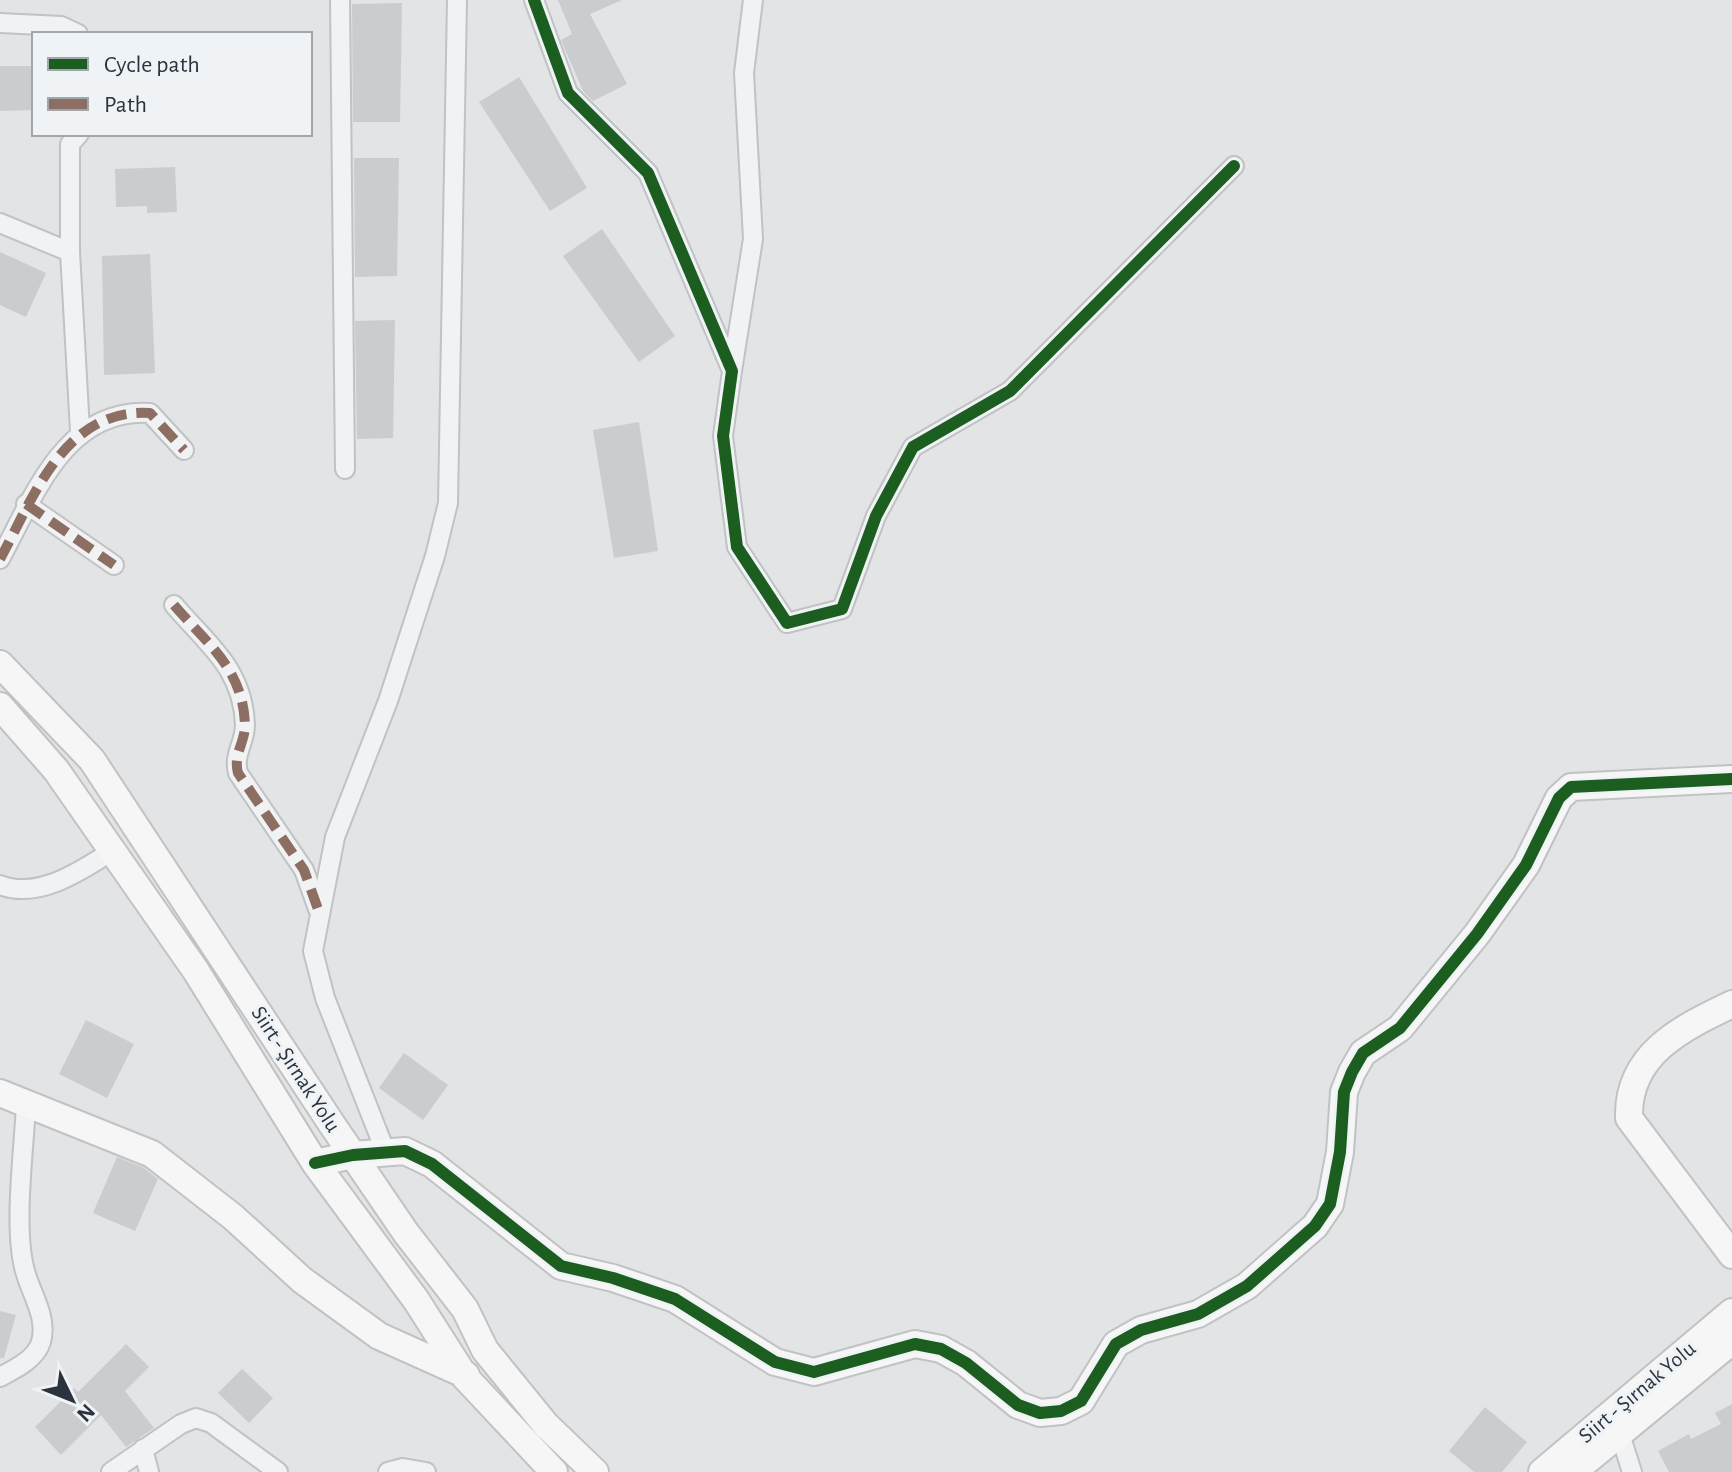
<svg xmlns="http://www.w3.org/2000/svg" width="1732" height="1472" viewBox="0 0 1732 1472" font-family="'Alegreya Sans',sans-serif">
  <rect width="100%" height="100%" fill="#e2e4e6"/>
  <path fill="#caccce" d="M558 0H622L590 14 627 84 593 101 583 91 561 40 572 34Z
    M402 3 400 122H353L352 4Z
    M0 66H34V110L0 111Z
    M519 77 587 188 550 211 479 102Z
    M354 158H399L397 276 355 277Z
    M175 167 177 212 147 213V206L116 207 115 169Z
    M602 229 675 336 639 362 563 256Z
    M0 252 46 273 26 317 0 305Z
    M150 254 155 373 104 375 102 256Z
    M395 320 393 438 357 439 355 321Z
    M639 422 658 551 614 558 593 430Z
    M86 1020 134 1044 107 1098 59 1074Z
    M404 1053 448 1085 423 1120 379 1088Z
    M117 1157 144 1168 158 1179 135 1231 93 1213Z
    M0 1311 16 1315 4 1358H0Z
    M126 1344 149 1367 125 1391 154 1428 126 1447 101 1415 61 1455 35 1427 74 1388 78 1392Z
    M242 1369 273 1398 249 1423 218 1393Z
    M1732 1404V1472H1669L1658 1451 1689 1434 1691 1439 1721 1424 1715 1413Z
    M1485 1407 1527 1442 1502 1472H1474L1449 1451Z"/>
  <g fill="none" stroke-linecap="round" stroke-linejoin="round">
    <g stroke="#c0c2c4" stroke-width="22">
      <path id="street" d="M340 0 345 469
        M534 0 568 93 648 173 732 371 723 436 737 547 787 623 842 609 876 516 913 447 1010 391 1234 166
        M0 23 61 26 78 34
        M79 134 70 144V252L80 431
        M0 223 70 252
        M732 371 753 239 744 73 753 0
        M26 504 114 565
        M0 559C34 497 64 408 150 413L184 450
        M174 605C207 644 243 668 245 725 245 743 233 754 238 773L304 870 318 909
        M0 885C38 900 81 871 112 851
        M386 1153 325 998 313 951 335 837 388 701 435 556 448 503 457 0
        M0 1377C15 1369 36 1359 41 1342 48 1317 31 1294 25 1271 13 1228 24 1150 26 1104
        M1620 1434 1632 1472
        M143 1449 149 1472
        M111 1472 181 1424 196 1418 211 1423 278 1472
        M388 1472 403 1468 426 1472"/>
    </g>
    <g stroke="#c0c2c4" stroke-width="30">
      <path id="secondary" d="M0 664 92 760 331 1123 406 1233 465 1309 485 1350 546 1425 595 1472
        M0 706 56 770 196 971 315 1163 416 1300 465 1377 554 1472
        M1732 1004C1682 1028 1627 1054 1629 1118L1732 1255
        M0 1093 152 1154 233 1217 302 1280 379 1336 466 1375
        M315 1163 353 1155 405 1151 432 1164 561 1266 613 1278 675 1299 775 1362 814 1372 915 1344 941 1349 966 1363 1018 1405 1040 1413 1061 1411 1081 1401 1116 1344 1141 1330 1198 1314 1247 1286 1315 1226 1330 1204 1340 1152 1344 1092 1352 1072 1363 1053 1400 1028 1477 934 1526 865 1559 798 1571 787 1732 779
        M1542 1472 1732 1312
        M1573 1472 1732 1341"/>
    </g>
    <use href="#street" stroke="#f1f2f4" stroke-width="18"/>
    <use href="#secondary" stroke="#f6f6f6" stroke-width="26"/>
    <path stroke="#8d6e63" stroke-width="10" stroke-dasharray="20 10" stroke-linecap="butt" d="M26 504 114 565
      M0 559C34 497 64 408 150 413L184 450
      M174 605C207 644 243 668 245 725 245 743 233 754 238 773L304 870 319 912"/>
    <g stroke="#f0f3f6" stroke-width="17">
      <path id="cycleway" d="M534 0 568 93 648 173 732 371 723 436 737 547 787 623 842 609 876 516 913 447 1010 391 1234 166
        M315 1163 353 1155 405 1151 432 1164 561 1266 613 1278 675 1299 775 1362 814 1372 915 1344 941 1349 966 1363 1018 1405 1040 1413 1061 1411 1081 1401 1116 1344 1141 1330 1198 1314 1247 1286 1315 1226 1330 1204 1340 1152 1344 1092 1352 1072 1363 1053 1400 1028 1477 934 1526 865 1559 798 1571 787 1732 779"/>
    </g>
    <use href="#cycleway" stroke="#1b5e20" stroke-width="12"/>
  </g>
  <g text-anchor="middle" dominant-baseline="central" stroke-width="6" stroke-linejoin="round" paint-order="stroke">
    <g font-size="22" fill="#2a333e" stroke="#f0f3f6">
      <text transform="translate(296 1069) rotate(57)">Siirt - Şırnak Yolu</text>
      <text transform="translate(1637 1392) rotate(-40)">Siirt - Şırnak Yolu</text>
    </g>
  </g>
  <rect x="32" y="32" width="280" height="104" fill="#f0f3f6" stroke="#a1a6ac" stroke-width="2"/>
  <rect x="48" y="58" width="40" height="12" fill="#1b5e20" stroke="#a1a6ac" stroke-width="2"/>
  <text x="104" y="72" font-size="24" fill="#2a333e">Cycle path</text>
  <rect x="48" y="98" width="40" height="12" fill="#8d6e63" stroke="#a1a6ac" stroke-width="2"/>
  <text x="104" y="112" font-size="24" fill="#2a333e">Path</text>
  <g transform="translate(72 1400) rotate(133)" stroke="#f0f3f6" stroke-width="6" paint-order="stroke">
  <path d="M0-6L14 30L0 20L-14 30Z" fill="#2a333e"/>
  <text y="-12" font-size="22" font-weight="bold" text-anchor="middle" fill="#2a333e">N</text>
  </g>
</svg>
